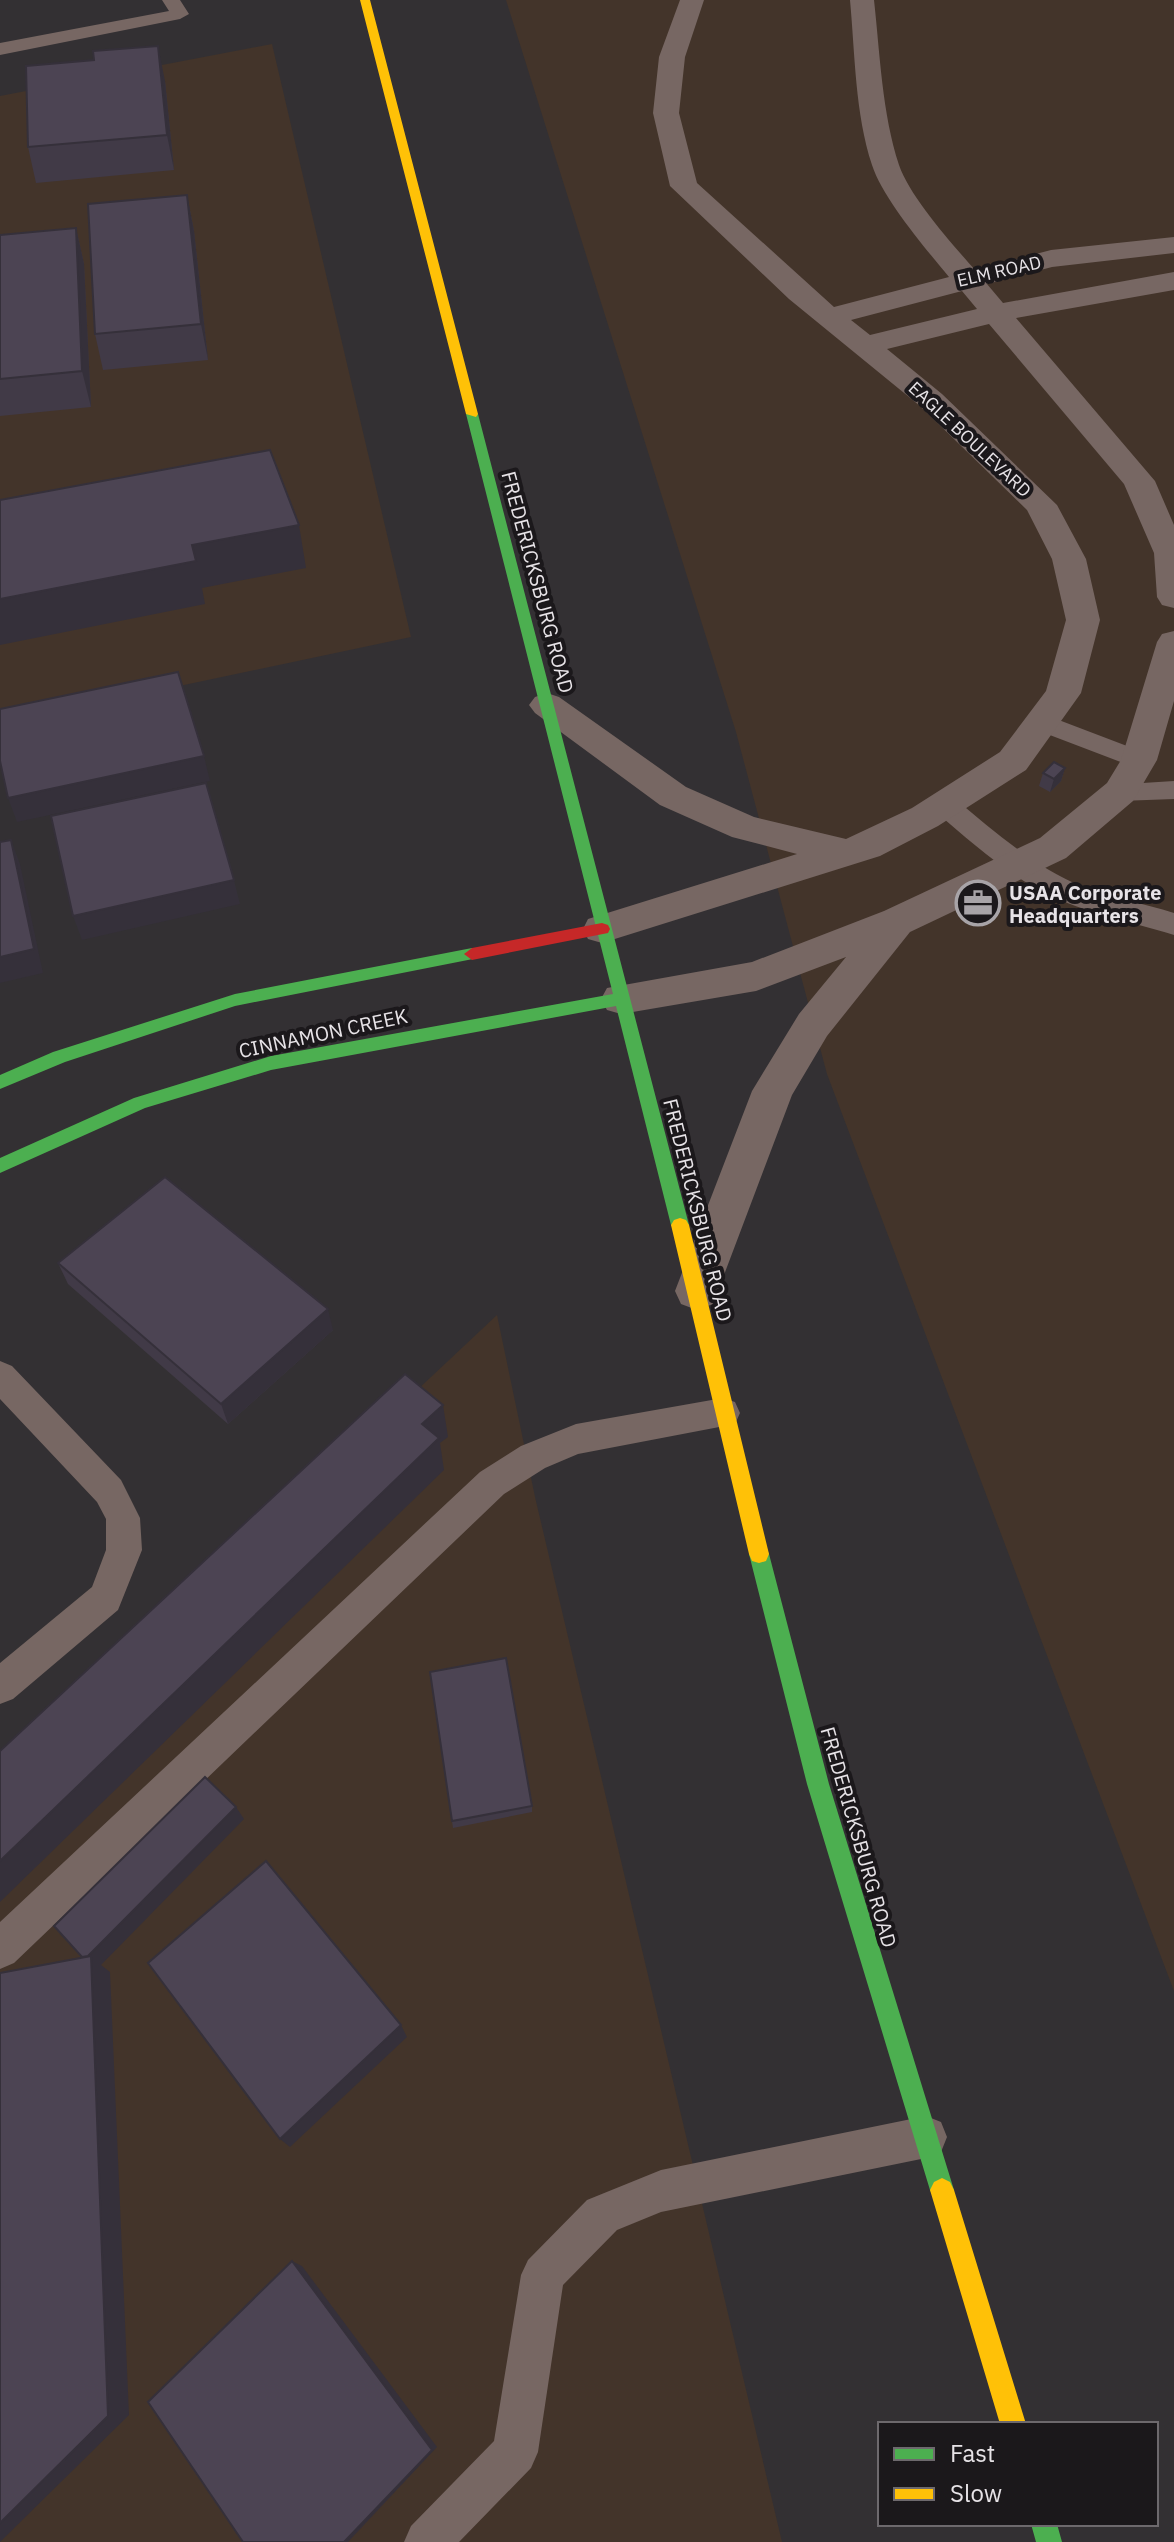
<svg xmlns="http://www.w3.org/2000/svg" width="1174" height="2542" viewBox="0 0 1174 2542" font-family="'IBM Plex Sans',sans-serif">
  <rect width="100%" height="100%" fill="#333033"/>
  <path fill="#43342a" d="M506 0H1174V1991L827 1074 736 732Z
    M272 44 411 637 0 724V96Z
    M497 1315 535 1497 782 2542H0V1782Z"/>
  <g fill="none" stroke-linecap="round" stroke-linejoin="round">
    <path fill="#776763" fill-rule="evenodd" d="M162 0H180L189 14 180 19 0 55V43L169 11Z
      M1043 714 1148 754 1152 760 1148 766 1139 769 1034 729 1030 723 1034 717Z
      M1174 781V799L1120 801 1111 799 1107 792 1111 785Z
      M945 795 954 798C995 832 1034 867 1083 887 1113 899 1144 903 1174 913V935C1132 922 1085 913 1045 893 1004 872 970 841 936 812L932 805 936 798Z
      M0 1361 12 1366 121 1480 140 1518 142 1550 118 1610 13 1699 0 1704V1663L92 1587 106 1550V1519L97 1502 0 1399Z
      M723 1398 735 1402 740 1413 735 1424 578 1454 545 1468 504 1494 14 1963 0 1969V1922L480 1472 521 1446 576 1424Z
      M926 2116 941 2122 947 2137 941 2152 926 2158 661 2212 617 2230 563 2285 538 2452 531 2468 459 2542H404L411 2526 494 2441 521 2275 528 2260 587 2200 661 2170Z"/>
    <path fill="#776763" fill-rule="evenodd" d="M680 0H704L685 57 679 113 697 183 834 307 949 277C926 249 883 199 872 165 855 113 855 54 850 0H874C880 54 882 113 899 165 910 197 952 244 975 270L1051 250 1174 237V253L1052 267 987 284 1003 303 1174 272V290L1016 318 1155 481 1174 525V608L1162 605 1157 597 1154 553 1124 484 989 324 887 349 942 394 1057 505 1086 559 1100 620 1081 693 1026 770 938 826 880 856 602 943 588 939 583 929 588 919 797 854 732 837 660 805 535 713 529 705 535 697 547 693 559 697 686 787 754 817 846 839 912 808 1000 752 1046 691 1066 620 1052 559 1027 510 920 406 789 299 670 186 653 113 659 57ZM962 291 977 309 870 335 851 320Z
      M1174 631V701L1157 760 1133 801 1066 858 910 932 827 1036 792 1095 713 1304 697 1310 681 1304 675 1291 752 1091 799 1014 846 957 756 991 621 1014 607 1010 601 999 607 988 752 962 884 911 1040 838 1107 783 1121 760 1157 642 1162 634Z"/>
    <path fill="#4caf50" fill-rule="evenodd" d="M472 410 478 414 689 1225 686 1230H674L671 1225 616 1006 271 1070 145 1108 0 1173V1158L134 1098 271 1056 613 994 466 414Z
      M472 948 478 950 480 954 478 958 235 1006 65 1062 0 1089V1075L53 1052 235 994Z
      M759 1545 766 1547 769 1554 829 1784 954 2190 950 2198 942 2202 934 2198 930 2190 807 1784 749 1554 752 1547Z
      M1031 2524H1057L1062 2542H1036Z"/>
    <path fill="#ffc107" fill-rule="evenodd" d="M360 0H370L478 414 476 417 466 414Z
      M680 1218 686 1220 689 1225 769 1554 766 1561 759 1563 752 1561 749 1554 671 1225 674 1220Z
      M942 2178 950 2182 954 2190 1026 2424H1000L930 2190 934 2182Z"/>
    <path fill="#c62828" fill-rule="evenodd" d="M602 923 608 925 610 929 608 933 472 960 464 954 472 948Z"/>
  </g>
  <path fill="#413a47" d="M94 60 165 81 174 170 36 183 28 147Z
    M187 195 194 231 208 360 103 370 95 334Z
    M76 228 84 264 91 407 0 416V235Z
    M1065 768 1061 781 1050 792 1039 786 1043 773Z
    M58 1263 333 1330 228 1424 68 1284Z
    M532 1806V1812L453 1828 452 1821Z"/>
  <path fill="#35303a" d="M158 46 165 81 174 170 167 135Z
    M187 195 194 231 208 360 201 324Z
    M76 228 84 264 91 407 82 371Z
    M299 525 306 568 202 588 205 604 0 645V599L192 545Z
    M204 756 210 781 17 822 8 798Z
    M1065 768 1061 781 1050 792 1054 779Z
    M11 840 20 864 43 973 0 983V957Z
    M234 880 240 904 82 940 73 916Z
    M328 1309 333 1330 228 1424 221 1404Z
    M443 1405 448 1437 440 1443 444 1470 0 1902V1861L422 1424Z
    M236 1807 244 1819 101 1965 110 1972 129 2415 0 2542V2523L85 1960Z
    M401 2025 407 2037 290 2147 280 2139Z
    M292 2261 302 2266 437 2447 348 2542H344Z"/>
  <path fill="#4c4453" stroke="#35303a" stroke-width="2" d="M158 46 167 135 28 147 26 66 94 60 93 51Z
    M187 195 201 324 95 334 88 204Z
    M76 228 82 371 0 379V235Z
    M270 450 299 525 192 545 196 561 0 599V500Z
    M178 672 204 756 8 798 0 761V709Z
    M1054 762 1065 768 1054 779 1043 773Z
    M206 783 234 880 73 916 51 816Z
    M11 840 34 949 0 957V842Z
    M165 1177 328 1309 221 1404 58 1263Z
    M405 1374 443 1405 422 1424 439 1438 0 1861V1751Z
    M506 1658 532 1806 452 1821 430 1672Z
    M205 1777 236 1807 88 1956 82 1957 54 1926Z
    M266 1861 401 2025 280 2139 148 1963Z
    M91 1956 108 2416 0 2523V1973Z
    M292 2261 432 2450 344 2542H243L148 2402Z"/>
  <defs>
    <g id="office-ring" transform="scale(2.3)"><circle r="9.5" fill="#1b181b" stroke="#a8a4a8" stroke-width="1.5"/><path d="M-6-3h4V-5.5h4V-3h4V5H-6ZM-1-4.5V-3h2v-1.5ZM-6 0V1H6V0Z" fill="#a8a4a8"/></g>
  </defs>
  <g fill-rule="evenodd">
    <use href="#office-ring" x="978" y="903"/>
  </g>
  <g text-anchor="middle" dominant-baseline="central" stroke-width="8" stroke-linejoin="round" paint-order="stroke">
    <g font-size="18" fill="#e7e3e7" stroke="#1b181b">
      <text transform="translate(999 271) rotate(-13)">ELM ROAD</text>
      <text transform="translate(970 439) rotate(43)">EAGLE BOULEVARD</text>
    </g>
    <g font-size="20" fill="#e7e3e7" stroke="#1b181b">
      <text transform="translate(538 582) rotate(75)">FREDERICKSBURG ROAD</text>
      <text transform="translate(323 1033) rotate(-12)">CINNAMON CREEK</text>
      <text transform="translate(698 1210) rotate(76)">FREDERICKSBURG ROAD</text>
      <text transform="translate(859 1837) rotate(74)">FREDERICKSBURG ROAD</text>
    </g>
    <g font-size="20" font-weight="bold" fill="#e7e3e7" stroke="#1b181b" text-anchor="start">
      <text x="1009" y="892">USAA Corporate<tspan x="1009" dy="23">Headquarters</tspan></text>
    </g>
  </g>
  <rect x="878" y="2422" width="280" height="104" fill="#1b181b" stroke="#6d696d" stroke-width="2"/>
  <rect x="894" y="2448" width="40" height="12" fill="#4caf50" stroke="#6d696d" stroke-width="2"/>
  <text x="950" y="2462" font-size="24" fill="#e7e3e7">Fast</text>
  <rect x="894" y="2488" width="40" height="12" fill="#ffc107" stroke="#6d696d" stroke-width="2"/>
  <text x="950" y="2502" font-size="24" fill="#e7e3e7">Slow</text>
</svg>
